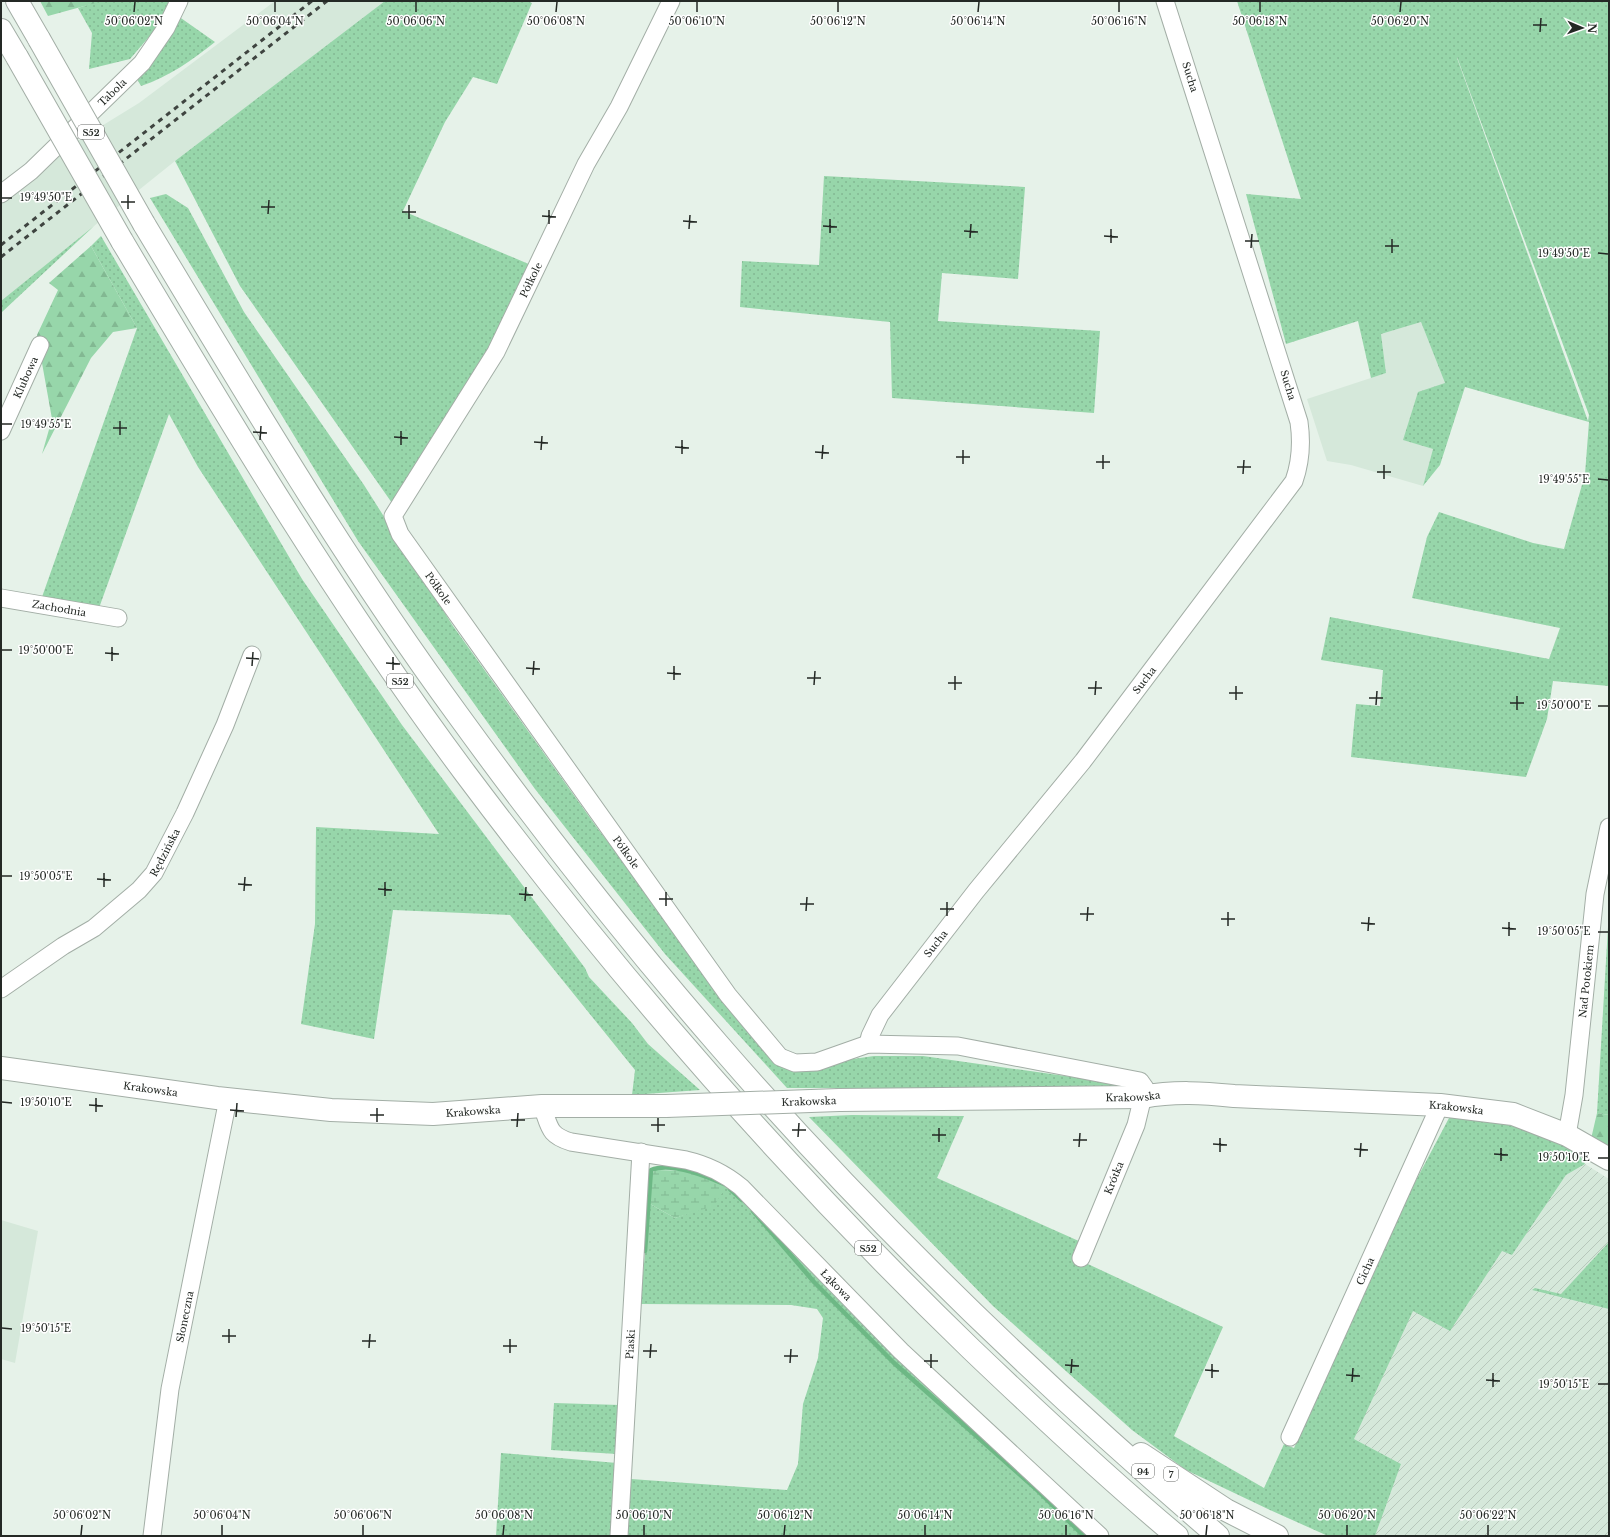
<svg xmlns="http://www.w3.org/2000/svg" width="1610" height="1537" viewBox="0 0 1610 1537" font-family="'Libre Baskerville',serif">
  <defs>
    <pattern id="industrial-furrows" width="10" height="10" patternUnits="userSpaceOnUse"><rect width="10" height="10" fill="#d5e8da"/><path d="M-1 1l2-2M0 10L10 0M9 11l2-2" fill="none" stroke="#b7c7bb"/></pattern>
    <pattern id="grass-dots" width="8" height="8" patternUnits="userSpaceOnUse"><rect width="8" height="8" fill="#97d6aa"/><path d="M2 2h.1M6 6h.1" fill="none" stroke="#82b892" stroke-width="1.8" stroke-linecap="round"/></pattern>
    <pattern id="forest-firs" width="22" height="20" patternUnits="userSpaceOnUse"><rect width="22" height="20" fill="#97d6aa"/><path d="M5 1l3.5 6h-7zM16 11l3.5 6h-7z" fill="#82b892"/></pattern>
    <pattern id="wetland-marsh" width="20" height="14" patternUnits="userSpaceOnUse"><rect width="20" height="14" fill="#97d6aa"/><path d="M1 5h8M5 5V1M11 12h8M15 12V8" fill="none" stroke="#82b892"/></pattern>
  </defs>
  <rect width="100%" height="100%" fill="#e6f2e9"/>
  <path fill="#d5e8da" d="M275 1H386L175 161 94 226 1 312V199L61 151 139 103Z
    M1421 322 1445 383 1404 440 1433 449 1423 486 1351 465 1327 461 1307 399 1386 373 1381 334Z
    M1 1220 38 1231 15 1363 1 1359Z"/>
  <path fill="url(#industrial-furrows)" d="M1585 1164 1609 1179V1536H1375L1401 1464 1354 1439 1404 1203 1512 1255 1566 1175Z"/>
  <path fill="url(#grass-dots)" fill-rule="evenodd" d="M99 1H170L160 24 130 59 89 69 92 33 78 8Z
    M385 1H527L532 3 497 84 473 77 445 122 403 211 531 265 496 341 392 503 240 286 175 161Z
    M1237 1H1609V686L1553 681 1547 719 1526 777 1351 757 1356 704 1380 706 1383 670 1321 660 1330 617 1549 659 1560 628 1412 598 1427 537 1439 512 1533 543 1564 549 1585 474 1589 422 1465 387 1440 465 1423 486 1433 449 1403 440 1418 392 1445 383 1421 322 1381 334 1386 373 1371 378 1358 321 1286 344 1246 194 1301 199ZM1457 57 1589 415 1588 421 1457 58Z
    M178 16 215 42C192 60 169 77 141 86L137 79Z
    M824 176 1025 187 1018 279 942 273 938 321 1100 331 1094 413 892 398 890 322 740 307 742 261 819 265Z
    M166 194 188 208 244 312 364 485 453 626 598 829 779 1063 846 1060 874 1056H923L1136 1086 850 1094 845 1088H787L665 954 535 789 358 541 150 198Z
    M94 226 2 312H1V301Z
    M101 236 302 579 402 725 585 968 589 977 632 1023 648 1044 700 1090 632 1095 635 1070 510 915 393 910 374 1039 301 1024 315 924 316 827 439 834 198 467 169 414 99 608 42 597 137 328 91 246Z
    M1609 910V1115L1597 1113Z
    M852 1115 964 1116 937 1178 1081 1242 1075 1258 1223 1327 1174 1436 1264 1488 1284 1444 1294 1448 1308 1418 1404 1203 1449 1118 1477 1117 1547 1135 1574 1147 1585 1164 1566 1175 1512 1255 1502 1251 1450 1331 1413 1311 1354 1439 1401 1464 1375 1536H1328L1270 1510 1186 1470 1132 1430 993 1306 809 1117Z
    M728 1184 775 1229 819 1280 890 1352 1090 1536H627L631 1479 787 1490 798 1464 803 1404 818 1358 823 1318 817 1309 791 1305 640 1304 650 1204 675 1218 692 1212Z
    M1609 1242V1309L1532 1290 1535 1288 1561 1294Z
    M554 1403 620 1405 617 1454 551 1450Z
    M501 1453 617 1463 612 1536H496Z"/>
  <path fill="url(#forest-firs)" d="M40 1H99V2L48 16Z
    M91 246 137 328 113 332 91 358 42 454 52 419 37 335 58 290 49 283Z
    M1597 1113 1609 1115V1149L1591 1139Z"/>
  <path fill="url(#wetland-marsh)" d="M656 1170 695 1171 728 1184 714 1206 675 1218 650 1204 651 1174Z"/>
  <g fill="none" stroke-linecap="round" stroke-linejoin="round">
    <path stroke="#6db885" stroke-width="4.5" d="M730 1189 742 1200
      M753 1211 814 1282 894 1363 1035 1488 1084 1536
      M645 1251 651 1170C670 1162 706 1176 724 1184"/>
    <g stroke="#a3aea6" stroke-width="19">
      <g id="street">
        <path id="s1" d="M671 1 619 107 586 164 496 352 393 516 400 534 728 995 780 1057 795 1063 817 1062 868 1044 958 1046 1140 1081 1145 1088 1136 1125 1081 1258"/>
        <path id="s2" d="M1 194 31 171 142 63 166 28 179 1"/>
        <path id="s3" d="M1 431 40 345"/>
        <path id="s4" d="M1 598 118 618"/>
        <path id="s5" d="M1 989 63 946 94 928 139 890 154 873 185 813 225 725 252 655"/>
        <path id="s6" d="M868 1044 870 1036 880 1015 976 891 1083 761 1294 481C1301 461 1302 443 1299 422L1165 1"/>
        <path id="s7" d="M542 1106C550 1127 548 1135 571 1142L686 1160C708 1165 724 1173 741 1187L901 1351 1100 1536"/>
        <path id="s8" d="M1567 1135 1574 1095 1595 894 1609 827"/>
        <path id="s9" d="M1290 1437 1440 1105"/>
        <path id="s10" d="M152 1536 170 1389 228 1099"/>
        <path id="s11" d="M619 1536 641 1152"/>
      </g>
    </g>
    <g stroke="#a3aea6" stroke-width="24">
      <g id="secondary">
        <path id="s12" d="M1 1068 217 1098 331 1110 433 1114 542 1106H666"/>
        <path id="s13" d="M839 1100 1143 1097C1174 1091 1204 1093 1234 1096L1440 1105 1513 1114 1567 1135 1609 1159"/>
      </g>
    </g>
    <g stroke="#a3aea6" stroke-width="24">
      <path id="highway" d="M17 1 39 39
        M1 30 17 57
        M144 224C244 390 343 558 458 715 540 828 626 938 718 1044 871 1221 1041 1384 1218 1536
        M122 241C230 422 339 604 465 773 619 979 786 1170 971 1349 1038 1413 1106 1477 1177 1536
        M1141 1454 1226 1510 1277 1536"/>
    </g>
    <use href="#street" stroke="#fff" stroke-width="17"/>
    <use href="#secondary" stroke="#fff" stroke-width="22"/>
    <use href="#highway" stroke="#fff" stroke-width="22"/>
    <path stroke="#3f4440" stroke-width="3" stroke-dasharray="5 5" stroke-linecap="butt" d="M1 245 312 1
      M1 257 327 1"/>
    <g stroke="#a3aea6" stroke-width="24" stroke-linecap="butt">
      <g id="secondary-bridge">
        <path id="s14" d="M666 1106 839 1100"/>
      </g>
    </g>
    <g stroke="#a3aea6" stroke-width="24" stroke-linecap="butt">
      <path id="highway-bridge" d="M39 39 144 224
        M17 57 122 241"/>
    </g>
    <use href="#secondary-bridge" stroke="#fff" stroke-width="22"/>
    <use href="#highway-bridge" stroke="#fff" stroke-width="22"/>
  </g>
  <path fill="none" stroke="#242925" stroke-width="1.5" d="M134 12 135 2M275 12V2M416 12V2M556 12 557 2M697 12V2M838 12V2M978 12 979 2M1119 12V2M1260 12V2M1400 12 1401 2M1533 25H1547M1540 32 1541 18M2 198H12M121 202H135M261 207H275M128 209V195M402 212H416M268 214 269 200M542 216 556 217M409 219V205M683 221 697 222M549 224V210M823 226 837 227M689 229 690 215M964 231 978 232M830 233V219M1104 236 1118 237M970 238 971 224M1245 241H1259M1111 243V229M1385 246H1399M1251 248 1252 234M1392 253V239M1598 253 1608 254M2 424H12M113 428H127M253 432 267 433M120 435V421M394 437 408 438M260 440 261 426M534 442 548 443M401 445V431M675 447 689 448M541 450 542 436M815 452 829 453M682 454V440M956 457H970M822 459 823 445M1096 462H1110M963 464V450M1237 467H1251M1103 469V455M1377 472H1391M1243 474 1244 460M1384 479V465M1598 479 1608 480M2 650H12M105 653 119 654M246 658 259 659M112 661V647M386 663 400 664M252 666 253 652M526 668 540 669M393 670V657M667 673 681 674M533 675 534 661M807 678H821M674 680V666M948 683H962M814 685 815 671M1088 688H1102M955 690V676M1229 693H1243M1095 695 1096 681M1369 698H1383M1236 700V686M1510 703H1524M1376 705 1377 691M1598 706H1608M1517 710V696M2 876H12M97 879 111 880M238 884 252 885M104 887V873M378 889 392 890M244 891 245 877M519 894 533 895M385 896V882M659 899H673M525 901 526 887M800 904H814M666 906V892M940 909H954M806 911 807 897M1080 914H1094M947 916V902M1221 919H1235M1087 921 1088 907M1361 923 1375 924M1228 926V912M1502 928 1516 929M1368 931 1369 917M1598 932H1608M1509 936V922M2 1102 12 1103M89 1105 103 1106M230 1110 244 1111M96 1112V1098M370 1115H384M236 1117 237 1103M511 1120H525M377 1122V1108M651 1125H665M517 1127 518 1113M792 1130H806M658 1132V1118M932 1135H946M798 1137 799 1123M1073 1140H1087M939 1142V1128M1213 1144 1227 1145M1079 1147 1080 1133M1354 1149 1368 1150M1220 1152V1138M1494 1154 1508 1155M1360 1157 1361 1143M1598 1158H1608M1501 1161V1148M2 1328 12 1329M222 1336H236M362 1341H376M229 1343V1329M503 1346H517M369 1348 370 1334M643 1351H657M510 1353V1339M784 1356H798M650 1358 651 1344M924 1361H938M790 1363 791 1349M1065 1365 1079 1366M931 1368V1354M1205 1370 1219 1371M1071 1373 1072 1359M1346 1375 1360 1376M1212 1378V1364M1486 1380 1500 1381M1352 1382 1353 1368M1598 1384H1608M1493 1387V1373M81 1535 82 1525M222 1535V1525M363 1535V1525M503 1535 504 1525M644 1535V1525M784 1535 785 1525M925 1535V1525M1066 1535V1525M1206 1535 1207 1525M1347 1535V1525M1488 1535V1525"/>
  <g text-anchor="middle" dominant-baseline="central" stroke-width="3" stroke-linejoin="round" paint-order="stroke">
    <g fill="#fff" stroke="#666966" stroke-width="1">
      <rect x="78" y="125" width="26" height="14" rx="3"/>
      <rect x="387" y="674" width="26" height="14" rx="3"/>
      <rect x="855" y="1241" width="26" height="14" rx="3"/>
      <rect x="1132" y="1464" width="22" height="14" rx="3"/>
      <rect x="1164" y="1467" width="14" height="14" rx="3"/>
    </g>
    <g font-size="9" font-weight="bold" fill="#242925">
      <text x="91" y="132">S52</text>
      <text x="400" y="681">S52</text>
      <text x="868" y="1248">S52</text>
      <text x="1143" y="1471">94</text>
      <text x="1171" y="1474">7</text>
    </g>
    <g font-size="10" fill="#242925" stroke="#fff">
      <text transform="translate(1190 77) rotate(72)">Sucha</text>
      <text stroke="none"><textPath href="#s2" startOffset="151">Tabola</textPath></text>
      <text transform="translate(531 280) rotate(-64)">Półkole</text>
      <text stroke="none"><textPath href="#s3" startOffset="59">Klubowa</textPath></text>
      <text transform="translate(1288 385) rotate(73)">Sucha</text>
      <text stroke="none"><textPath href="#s1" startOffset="672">Półkole</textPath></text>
      <text stroke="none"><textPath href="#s4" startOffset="59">Zachodnia</textPath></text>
      <text stroke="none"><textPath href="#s6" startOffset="458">Sucha</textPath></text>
      <text stroke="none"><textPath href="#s5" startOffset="216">Rędzińska</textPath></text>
      <text stroke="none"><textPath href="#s1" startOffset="996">Półkole</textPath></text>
      <text stroke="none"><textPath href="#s6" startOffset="122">Sucha</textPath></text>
      <text stroke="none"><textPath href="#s8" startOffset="155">Nad Potokiem</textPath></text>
      <text stroke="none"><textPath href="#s12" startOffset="151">Krakowska</textPath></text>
      <text stroke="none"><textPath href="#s13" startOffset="294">Krakowska</textPath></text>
      <text stroke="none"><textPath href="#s14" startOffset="143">Krakowska</textPath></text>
      <text stroke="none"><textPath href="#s13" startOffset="618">Krakowska</textPath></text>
      <text stroke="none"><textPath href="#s12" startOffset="475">Krakowska</textPath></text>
      <text transform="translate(1114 1178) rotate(-68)">Krótka</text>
      <text stroke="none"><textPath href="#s9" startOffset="182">Cicha</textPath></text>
      <text stroke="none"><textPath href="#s7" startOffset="364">Łąkowa</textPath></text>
      <text stroke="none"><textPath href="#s10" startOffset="222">Słoneczna</textPath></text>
      <text stroke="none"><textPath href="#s11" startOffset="192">Piaski</textPath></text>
    </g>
  </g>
  <g font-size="10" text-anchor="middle" fill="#242925" stroke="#fff" stroke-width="3" stroke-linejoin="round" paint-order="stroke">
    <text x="134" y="25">50°06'02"N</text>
    <text x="275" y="25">50°06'04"N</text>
    <text x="416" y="25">50°06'06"N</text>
    <text x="556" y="25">50°06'08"N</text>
    <text x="697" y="25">50°06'10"N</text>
    <text x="838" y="25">50°06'12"N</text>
    <text x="978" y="25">50°06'14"N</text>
    <text x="1119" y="25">50°06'16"N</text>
    <text x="1260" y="25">50°06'18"N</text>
    <text x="1400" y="25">50°06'20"N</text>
    <text x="46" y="201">19°49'50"E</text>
    <text x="1564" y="257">19°49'50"E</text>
    <text x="46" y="428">19°49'55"E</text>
    <text x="1564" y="483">19°49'55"E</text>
    <text x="46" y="654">19°50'00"E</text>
    <text x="1564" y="709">19°50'00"E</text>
    <text x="46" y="880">19°50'05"E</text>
    <text x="1564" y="935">19°50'05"E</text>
    <text x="46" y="1106">19°50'10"E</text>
    <text x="1564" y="1161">19°50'10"E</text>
    <text x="46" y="1332">19°50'15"E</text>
    <text x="1564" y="1388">19°50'15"E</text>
    <text x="82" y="1519">50°06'02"N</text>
    <text x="222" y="1519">50°06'04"N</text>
    <text x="363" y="1519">50°06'06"N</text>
    <text x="504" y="1519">50°06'08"N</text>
    <text x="644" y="1519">50°06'10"N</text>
    <text x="785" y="1519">50°06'12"N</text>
    <text x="925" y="1519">50°06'14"N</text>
    <text x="1066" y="1519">50°06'16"N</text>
    <text x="1207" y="1519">50°06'18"N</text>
    <text x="1347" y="1519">50°06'20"N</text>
    <text x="1488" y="1519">50°06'22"N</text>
  </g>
  <rect width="1610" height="1537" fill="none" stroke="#242925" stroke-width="4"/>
  <g transform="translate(1582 28) rotate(92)" stroke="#ffffff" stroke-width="3" paint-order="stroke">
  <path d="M0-3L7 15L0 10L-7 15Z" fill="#242925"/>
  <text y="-6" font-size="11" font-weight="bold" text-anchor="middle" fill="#242925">N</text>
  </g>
</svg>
